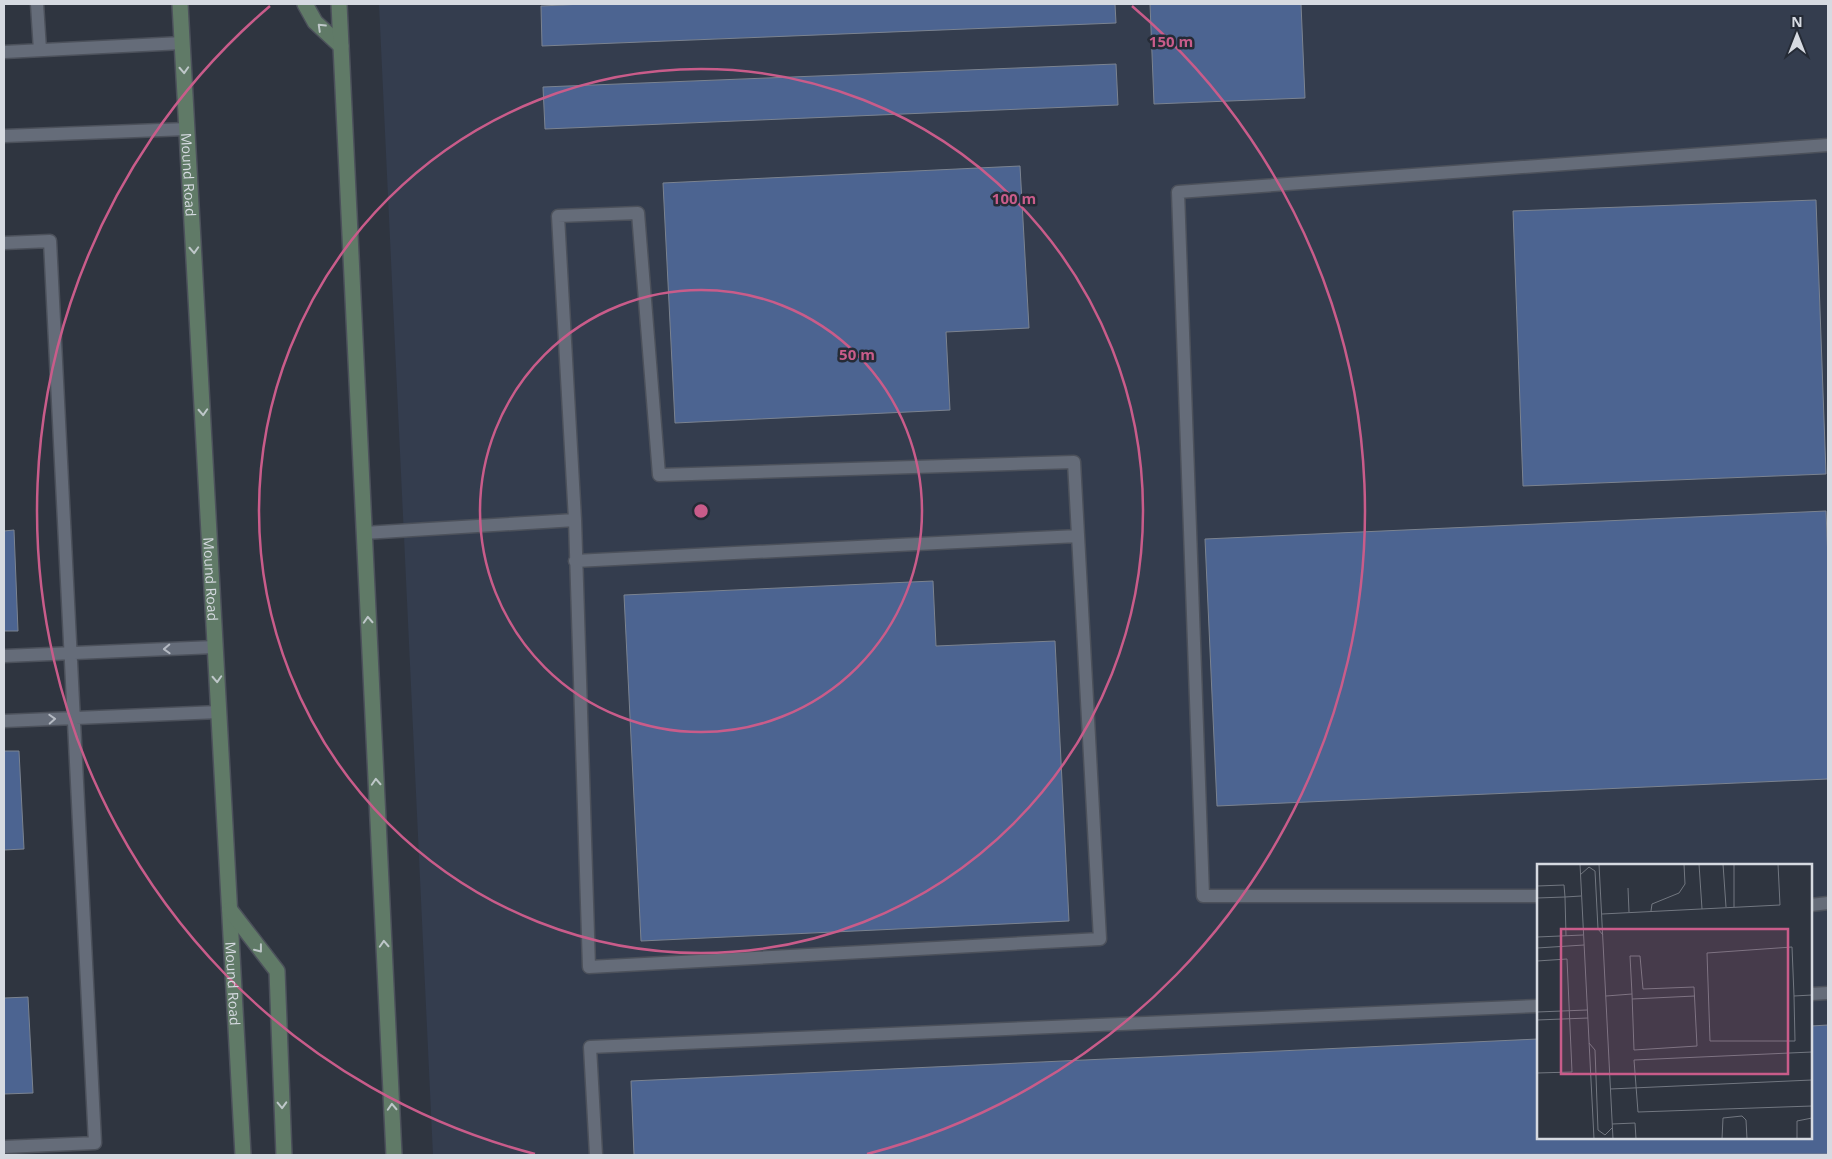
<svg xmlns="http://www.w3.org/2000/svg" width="1832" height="1159" viewBox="0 0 1832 1159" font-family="'Open Sans',sans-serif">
  <rect width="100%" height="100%" fill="#2f3540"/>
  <path fill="#343d4e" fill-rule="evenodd" d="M379 4H1828V1155H433ZM1538 865H1811V1138H1538Z"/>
  <path fill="#4c6491" stroke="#7b8390" d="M584 4H1115L1116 23 542 46 541 6Z
    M1150 4H1301L1305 98 1154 104Z
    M1116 64 1118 105 545 129 543 87Z
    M1020 166 1029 328 946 332 950 410 675 423 663 183Z
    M1816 200 1826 474 1523 486 1513 211Z
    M1826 511 1828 560V779L1217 806 1205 539Z
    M14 530 18 631H4V531Z
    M933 581 936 646 1055 641 1069 921 641 941 624 595Z
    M4 751H19L24 849 4 850Z
    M28 997 33 1093 4 1094V998Z
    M1828 1025V1154L634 1155 631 1081 1538 1039V1138H1811V1026Z"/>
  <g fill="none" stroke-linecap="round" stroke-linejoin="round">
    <g stroke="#4c515b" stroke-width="15">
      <path id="service" d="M37 4 40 50
        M4 52 182 43
        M4 136 187 129
        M4 243 50 241 95 1143 4 1147
        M364 533 575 520 558 216 638 213 659 475 1074 462 1100 939 589 967 575 520
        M575 561 1078 536
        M4 656 215 647
        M4 721 219 712
        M1538 896H1203L1178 192 1828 145
        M1811 905 1828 903
        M1811 994 1828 993
        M596 1155 590 1047 1538 1006"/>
    </g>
    <g stroke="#4c515b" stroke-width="18">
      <g id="secondary">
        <path id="s1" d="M180 4 243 1155"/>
        <path d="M305 4 315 22 341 46"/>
        <path d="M339 4 394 1155"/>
        <path d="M230 910 277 971 284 1155"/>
      </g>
    </g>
    <use href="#service" stroke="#656c79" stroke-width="12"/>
    <use href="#secondary" stroke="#607a67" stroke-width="15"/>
  </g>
  <defs><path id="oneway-chevron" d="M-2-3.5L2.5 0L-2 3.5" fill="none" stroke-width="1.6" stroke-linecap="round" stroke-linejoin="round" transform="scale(1.25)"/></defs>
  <g stroke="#bec7c9">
    <use href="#oneway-chevron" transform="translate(321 27) rotate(-136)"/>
    <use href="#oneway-chevron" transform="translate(184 70) rotate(87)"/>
    <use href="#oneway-chevron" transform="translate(194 250) rotate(87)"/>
    <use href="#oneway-chevron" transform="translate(203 412) rotate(87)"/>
    <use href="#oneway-chevron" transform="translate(368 620) rotate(-93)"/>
    <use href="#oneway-chevron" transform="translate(217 679) rotate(87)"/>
    <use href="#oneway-chevron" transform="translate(376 782) rotate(-93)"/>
    <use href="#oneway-chevron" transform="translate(384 944) rotate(-93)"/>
    <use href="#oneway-chevron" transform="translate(259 949) rotate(52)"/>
    <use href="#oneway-chevron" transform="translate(282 1105) rotate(88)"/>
    <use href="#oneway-chevron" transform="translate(392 1107) rotate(-93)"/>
  </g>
  <g stroke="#b4b9c2">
    <use href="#oneway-chevron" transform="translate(167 649) rotate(178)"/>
    <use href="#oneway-chevron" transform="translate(52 719) rotate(-3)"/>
  </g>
  <g fill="none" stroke="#c95c8a" stroke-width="2.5">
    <circle cx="701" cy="511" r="221"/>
    <circle cx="701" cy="511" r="442"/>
    <path d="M535 1154A664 664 0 0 1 270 6M1132 6A664 664 0 0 1 867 1154"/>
  </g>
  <g text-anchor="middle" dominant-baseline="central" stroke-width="5" stroke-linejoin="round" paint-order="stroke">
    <g font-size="14" fill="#d6dae1" stroke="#252b36">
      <text stroke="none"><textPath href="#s1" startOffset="171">Mound Road</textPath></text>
      <text stroke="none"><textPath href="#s1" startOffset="576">Mound Road</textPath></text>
      <text stroke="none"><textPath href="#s1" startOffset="981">Mound Road</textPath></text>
    </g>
  </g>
  <g transform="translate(1537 864)">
    <rect width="275" height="275" fill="#2f3540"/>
    <path fill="none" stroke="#727780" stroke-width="1" d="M43 0 57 275M62 0 76 275M162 0 165 45M186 0 189 43M197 0V43M43 11 52 3 58 7 61 65 66 71M0 22 27 21 28 33 44 32M91 24 92 48M0 34 28 33 29 72M114 47 115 40 142 29 148 20 147 0M65 50 243 41 241 0M0 73 46 71M0 84 47 81M0 97 30 95 35 208 0 209M69 132 95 130 93 92H103L106 125 157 123 160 182 97 186 95 130M257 132 258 177H173L170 89 255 83 257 132 275 131M95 135 158 132M0 148 50 146M0 156 51 154M52 179 58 186 61 266 68 271 75 264M275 188 97 196 101 248 275 242M73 225 275 216M75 260 98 259 99 275M185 275 186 254 205 252 209 256 210 275M260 275V257L275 254"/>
    <path fill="#c95c8a" fill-opacity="0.15" stroke="#c95c8a" stroke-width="2.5" d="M24 65H251V210H24Z"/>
    <rect width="275" height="275" fill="none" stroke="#d6dae1" stroke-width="2.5"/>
  </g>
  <circle cx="701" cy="511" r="8" fill="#c95c8a" stroke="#252b36" stroke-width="2.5"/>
  <g font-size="15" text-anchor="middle" font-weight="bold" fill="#c95c8a" stroke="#252b36" stroke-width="5" stroke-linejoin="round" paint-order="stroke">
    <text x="1171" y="47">150 m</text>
    <text x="1014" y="204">100 m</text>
    <text x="857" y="360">50 m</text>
  </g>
  <rect width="1832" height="1159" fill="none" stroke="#d6dae1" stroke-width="10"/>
  <g transform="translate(1797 35)" stroke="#252b36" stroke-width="4" paint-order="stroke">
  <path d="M0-4L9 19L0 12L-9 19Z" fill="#d6dae1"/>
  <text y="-8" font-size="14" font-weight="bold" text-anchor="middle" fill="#d6dae1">N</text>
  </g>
</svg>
